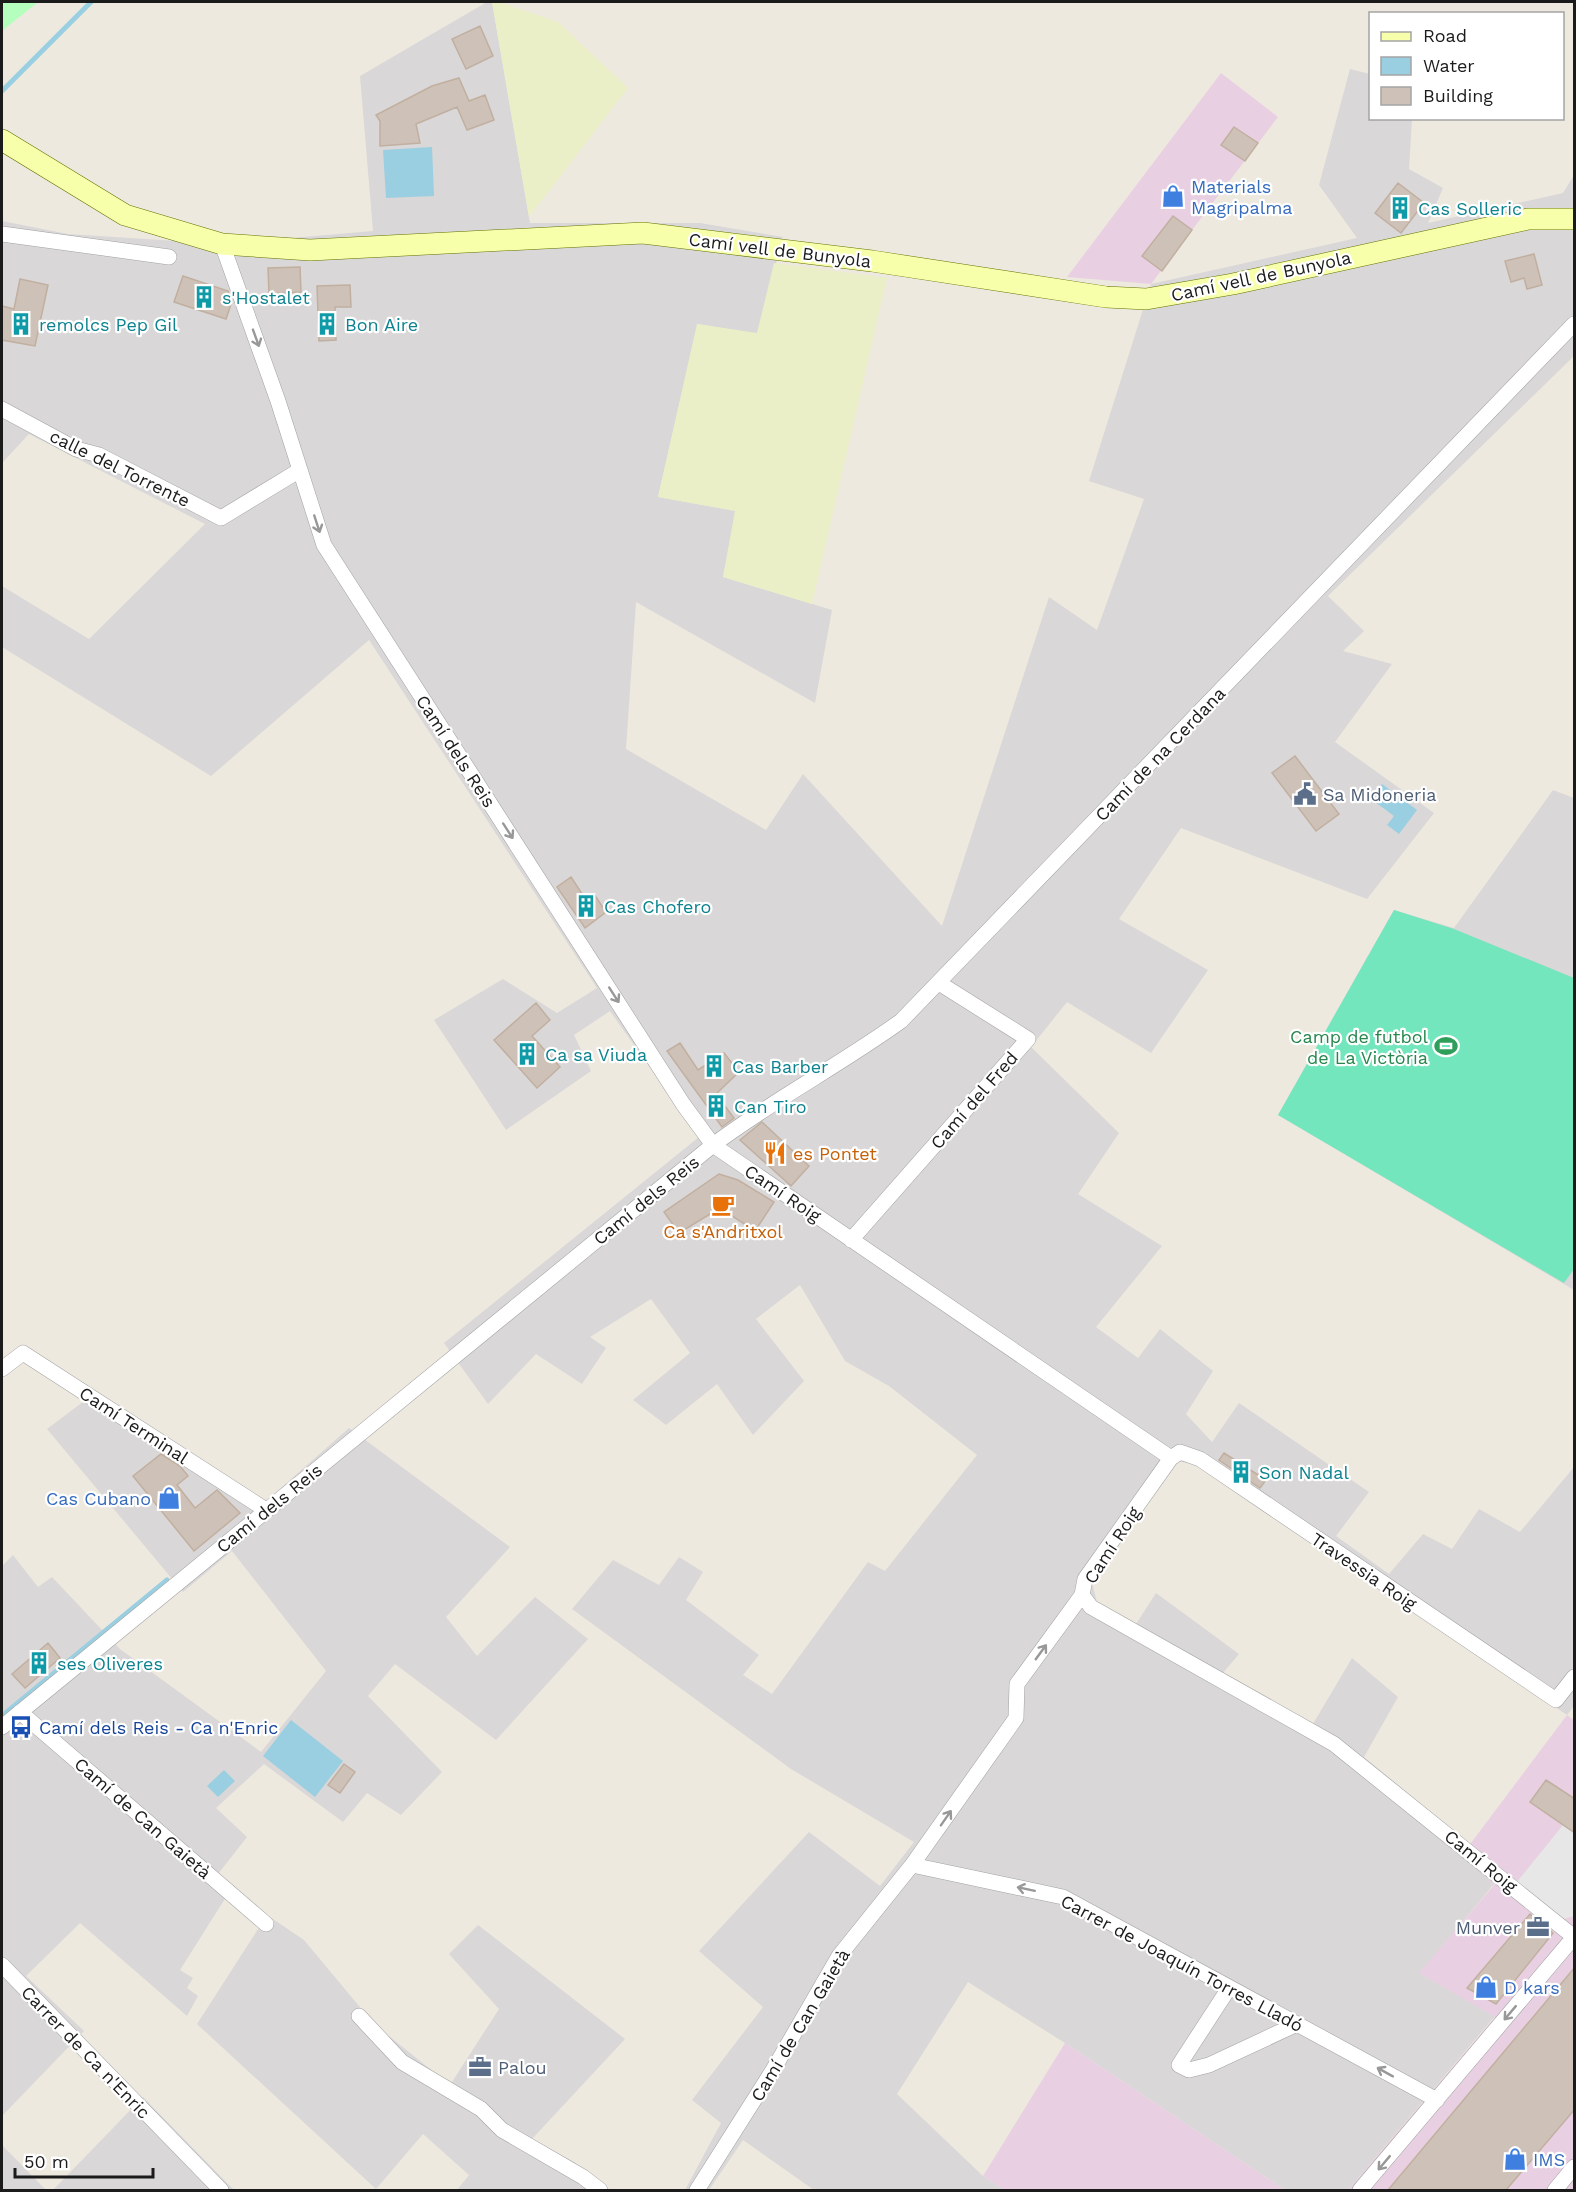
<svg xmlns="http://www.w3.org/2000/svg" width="1576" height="2192" viewBox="0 0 1576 2192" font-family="'Work Sans',sans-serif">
  <rect width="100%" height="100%" fill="#eee9df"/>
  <path fill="#d9d7d7" d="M487 2H492L530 223H700L783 237 757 334 698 324 658 497 736 511 723 577 832 610 815 703 636 602 626 749 766 830 803 774 942 926 1049 597 1097 630 1144 499 1089 481 1151 284 1357 238 1319 185 1350 69 1370 74V118L1412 119 1409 169 1443 188 1428 223 1563 193 1574 175V356L1328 596 1364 631 1343 651 1392 664 1335 742 1434 813 1367 899 1181 828 1119 919 1208 970 1151 1053 1067 1002 1031 1047 1119 1133 1078 1194 1162 1246 1096 1327 1138 1358 1160 1329 1213 1371 1186 1414 1212 1442 1239 1403 1369 1492 1336 1536 1389 1574 1423 1534 1452 1549 1479 1509 1520 1532 1574 1467V1706L1567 1715 1194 1464 1177 1461 1092 1583 1097 1602 1136 1624 1156 1593 1239 1654 1223 1673 1313 1724 1352 1658 1398 1697 1364 1757 1470 1844 1462 1855 1494 1884 1420 1973 1495 2016 1348 2190H1285L1065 2043 968 1982 897 2094 983 2176 1004 2190H814L743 2140 709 2190H685L721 2123 692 2100 763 2007 699 1951 809 1832 880 1886 914 1842 791 1769 572 1609 613 1560 659 1585 679 1557 703 1572 686 1600 759 1655 743 1675 772 1694 868 1562 885 1571 977 1455 889 1386 845 1361 800 1285 756 1319 804 1381 753 1435 717 1384 666 1425 633 1400 690 1353 651 1299 590 1337 606 1348 582 1384 536 1354 488 1404 444 1343 699 1137 610 1011 574 1035 591 1071 506 1130 434 1020 503 979 557 1013 597 988 369 640 211 776 2 647V586L89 639 205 524 29 434 2 463V221L68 234 222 244 373 231 360 76Z
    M1553 790 1574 798V1290L1278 1115 1394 910 1454 928Z
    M96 1392 265 1502 349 1428 510 1547 446 1617 477 1656 535 1597 588 1639 496 1740 395 1664 368 1696 442 1772 401 1815 367 1793 343 1822 264 1764 216 1808 247 1837 218 1874 233 1886 180 1970 193 1978 187 1988 198 1996 187 2016 80 1923 26 1976 84 2031 2 2116V1566L13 1555 38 1587 52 1577 120 1649 261 1752 326 1671 232 1551 183 1592 47 1429Z
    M267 1915 304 1940 374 2024 450 2085 499 2009 449 1954 478 1925 625 2039 532 2139 574 2162 610 2190H457L469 2175 423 2134 376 2189 197 2024Z
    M143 2097 234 2190H53Z
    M2 2145 46 2190H2Z"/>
  <path fill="#e8d0e2" d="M1221 73 1278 117 1151 284 1067 277Z
    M1567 1715 1574 1720V2190H1348L1495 2017 1419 1973 1494 1885 1462 1855Z
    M1065 2043 1285 2190H1004L983 2176Z"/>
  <path fill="#ebefc7" d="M492 2H499L558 22 628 88 529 217Z
    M774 263 887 278 812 604 723 577 735 511 658 497 697 324 757 333Z"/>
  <path fill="#b4ffbd" d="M2 2H38L2 31Z"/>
  <path fill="#73e6bd" d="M1394 910 1454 929 1574 978V1269L1564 1283 1278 1115Z"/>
  <path fill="#e7e7e7" d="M1563 1825 1574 1833V1916L1564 1919 1516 1883Z"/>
  <path fill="#9acfe1" d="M432 147 434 196 386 198 383 150Z
    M1382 784 1417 810 1399 834 1387 825 1394 816 1371 799Z
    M291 1720 343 1761 315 1797 263 1756Z
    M224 1770 235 1781 218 1797 207 1786Z"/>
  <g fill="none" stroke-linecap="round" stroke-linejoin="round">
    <path stroke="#9acfe1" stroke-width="5" d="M2 91 91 2
      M2 1716 167 1580"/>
  </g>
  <path fill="#cec2b8" stroke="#c1afa0" stroke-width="1.5" d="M480 26 493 56 466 69 452 39Z
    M459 78 469 101 485 95 494 120 467 130 457 107 416 124 420 143 380 146V121L376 115 432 86Z
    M1234 127 1258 143 1245 161 1221 145Z
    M1398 183 1424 203 1401 233 1375 213Z
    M1173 216 1192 230 1162 271 1142 256Z
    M1534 254 1542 285 1527 289 1524 278 1511 282 1505 261Z
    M300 267 301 292 269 294 268 268Z
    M183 276 228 291 232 301 226 319 174 302Z
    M20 279 48 285 35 346 2 340V306L14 309Z
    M350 285 351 307H335L336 340 319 341 317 286Z
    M1295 756 1339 814 1316 831 1272 773Z
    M571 877 586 900 594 894 606 912 585 928 557 887Z
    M536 1003 550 1020 532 1036 560 1067 537 1088 494 1040Z
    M680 1043 698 1070 724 1053 739 1072 716 1094 734 1118 722 1127 667 1051Z
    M762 1122 809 1166 791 1186 740 1140Z
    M719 1174 738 1180 774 1202 755 1231 720 1208 679 1233 664 1212Z
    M1224 1453 1266 1480 1260 1488 1219 1460Z
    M161 1454 180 1466 188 1476 177 1485 195 1508 217 1490 240 1513 194 1551 133 1476Z
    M48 1643 60 1658 25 1688 12 1674Z
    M344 1764 355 1772 340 1793 328 1785Z
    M1546 1780 1575 1799V1833L1530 1802Z
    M1530 1914 1553 1933 1496 2004 1467 1988Z
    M1575 1967V2109L1506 2190H1388Z"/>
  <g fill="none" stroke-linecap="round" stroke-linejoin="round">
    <g stroke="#a2a2a2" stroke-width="16">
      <path id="street" d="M2 234 169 257
        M222 244 278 401 324 545 683 1104 713 1145 1171 1458 1085 1579 1082 1595 1091 1607 1334 1744 1574 1937
        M2 409 76 449 99 455 221 518 300 470
        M851 1240 1028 1039 939 983
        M2 1369 23 1353 266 1510
        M1171 1458 1180 1452 1200 1459 1556 1700 1574 1677
        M20 1712 266 1924
        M2 1727 713 1145C773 1100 840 1065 901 1021L1574 324
        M912 1865 1063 1897 1437 2100
        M2 1965 221 2190
        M1229 1988 1179 2065 1189 2070 1209 2065 1297 2024
        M359 2016 402 2062 481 2109 502 2130 583 2177 600 2190
        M697 2190 773 2070 839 1956 912 1865 1016 1718 1017 1684 1082 1595
        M1360 2190 1574 1937
        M1555 2190 1574 2167"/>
    </g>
    <g stroke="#637300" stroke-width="22">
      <path id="secondary" d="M2 140 125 215 222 244 310 250 643 233 872 261 1106 297 1146 299 1233 284 1528 219H1574"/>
    </g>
    <use href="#street" stroke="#fff" stroke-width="15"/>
    <use href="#secondary" stroke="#f8ffab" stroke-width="21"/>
  </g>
  <defs><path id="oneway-shaft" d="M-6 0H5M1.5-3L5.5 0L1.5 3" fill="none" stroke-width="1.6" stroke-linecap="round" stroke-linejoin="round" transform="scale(1.5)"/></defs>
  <g stroke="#989898">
    <use href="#oneway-shaft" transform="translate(256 338) rotate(70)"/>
    <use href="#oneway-shaft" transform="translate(317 524) rotate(72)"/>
    <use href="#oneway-shaft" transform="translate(508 831) rotate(57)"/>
    <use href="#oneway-shaft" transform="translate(614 995) rotate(57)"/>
    <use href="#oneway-shaft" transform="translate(1041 1652) rotate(-54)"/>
    <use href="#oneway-shaft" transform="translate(946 1818) rotate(-55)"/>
    <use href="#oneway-shaft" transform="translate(1026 1889) rotate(-168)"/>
    <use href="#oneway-shaft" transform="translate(1510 2013) rotate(130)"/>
    <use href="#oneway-shaft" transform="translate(1385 2072) rotate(-151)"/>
    <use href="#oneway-shaft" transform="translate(1384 2163) rotate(130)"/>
  </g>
  <defs>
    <g id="shop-bare" transform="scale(1.8)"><path d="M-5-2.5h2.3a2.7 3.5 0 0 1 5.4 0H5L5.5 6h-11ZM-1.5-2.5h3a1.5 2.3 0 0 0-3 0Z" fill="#3f7fe0" stroke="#fff" stroke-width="2.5" paint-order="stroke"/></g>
    <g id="building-bare" transform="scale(1.8)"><path d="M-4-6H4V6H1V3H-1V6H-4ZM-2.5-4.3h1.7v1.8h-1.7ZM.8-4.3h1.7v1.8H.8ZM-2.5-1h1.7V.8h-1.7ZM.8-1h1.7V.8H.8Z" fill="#0f9aa8" stroke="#fff" stroke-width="2.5" paint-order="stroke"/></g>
    <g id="civic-bare" transform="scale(1.8)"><path d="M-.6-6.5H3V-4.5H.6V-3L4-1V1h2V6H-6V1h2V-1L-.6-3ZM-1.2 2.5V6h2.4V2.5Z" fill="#5c6f8a" stroke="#fff" stroke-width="2.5" paint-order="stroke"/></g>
    <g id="stadium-bare" transform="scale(1.8)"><path d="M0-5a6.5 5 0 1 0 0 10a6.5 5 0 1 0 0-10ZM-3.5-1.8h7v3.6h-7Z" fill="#2e9e5b" stroke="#fff" stroke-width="2.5" paint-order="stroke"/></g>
    <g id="restaurant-bare" transform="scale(1.8)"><path d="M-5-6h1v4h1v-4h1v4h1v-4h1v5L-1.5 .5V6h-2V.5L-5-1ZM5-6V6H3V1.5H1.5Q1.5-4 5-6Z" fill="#e8710a" stroke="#fff" stroke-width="2.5" paint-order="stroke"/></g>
    <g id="cafe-bare" transform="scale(1.8)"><path d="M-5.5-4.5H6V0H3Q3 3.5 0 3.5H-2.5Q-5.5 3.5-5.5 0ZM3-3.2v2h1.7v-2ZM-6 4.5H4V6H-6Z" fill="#e8710a" stroke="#fff" stroke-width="2.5" paint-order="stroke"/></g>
    <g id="bus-bare" transform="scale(1.8)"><path d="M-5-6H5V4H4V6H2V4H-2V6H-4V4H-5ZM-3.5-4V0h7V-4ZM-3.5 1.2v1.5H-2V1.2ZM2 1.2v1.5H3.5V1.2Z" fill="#1a4fb4" stroke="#fff" stroke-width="2.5" paint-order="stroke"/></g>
    <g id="office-bare" transform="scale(1.8)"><path d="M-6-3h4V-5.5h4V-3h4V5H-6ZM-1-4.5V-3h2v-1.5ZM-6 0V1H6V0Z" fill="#5c6f8a" stroke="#fff" stroke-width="2.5" paint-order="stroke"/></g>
  </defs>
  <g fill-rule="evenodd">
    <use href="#shop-bare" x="1173" y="196"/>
    <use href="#building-bare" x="1400" y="208"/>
    <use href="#building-bare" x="204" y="297"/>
    <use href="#building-bare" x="21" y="324"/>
    <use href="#building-bare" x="327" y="324"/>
    <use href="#civic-bare" x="1305" y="794"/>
    <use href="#building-bare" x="586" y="906"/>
    <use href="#stadium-bare" x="1446" y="1046"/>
    <use href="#building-bare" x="527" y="1054"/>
    <use href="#building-bare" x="714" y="1066"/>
    <use href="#building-bare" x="716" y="1106"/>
    <use href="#restaurant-bare" x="775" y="1153"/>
    <use href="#cafe-bare" x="723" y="1205"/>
    <use href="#building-bare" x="1241" y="1472"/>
    <use href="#shop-bare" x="169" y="1498"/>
    <use href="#building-bare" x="39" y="1663"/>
    <use href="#bus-bare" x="21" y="1727"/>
    <use href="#office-bare" x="1538" y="1927"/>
    <use href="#shop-bare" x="1486" y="1987"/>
    <use href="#office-bare" x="480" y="2067"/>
    <use href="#shop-bare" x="1515" y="2159"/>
  </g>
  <g text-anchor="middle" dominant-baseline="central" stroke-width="4.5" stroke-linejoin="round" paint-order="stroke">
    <g font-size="18" fill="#366cbe" stroke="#fff" text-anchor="start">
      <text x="1191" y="186">Materials<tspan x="1191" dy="21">Magripalma</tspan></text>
      <text x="151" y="1498" text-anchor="end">Cas Cubano</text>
      <text x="1504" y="1987">D kars</text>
      <text x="1533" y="2159">IMS</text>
    </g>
    <g font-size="18" fill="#0d838f" stroke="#fff" text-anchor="start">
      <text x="1418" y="208">Cas Solleric</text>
      <text x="222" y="297">s'Hostalet</text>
      <text x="39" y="324">remolcs Pep Gil</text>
      <text x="345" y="324">Bon Aire</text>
      <text x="604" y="906">Cas Chofero</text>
      <text x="545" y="1054">Ca sa Viuda</text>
      <text x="732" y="1066">Cas Barber</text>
      <text x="734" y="1106">Can Tiro</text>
      <text x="1259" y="1472">Son Nadal</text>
      <text x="57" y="1663">ses Oliveres</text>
    </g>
    <g font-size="18" fill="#1b1b1b" stroke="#fff">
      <text transform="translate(780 250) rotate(7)">Camí vell de Bunyola</text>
      <text transform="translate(1261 276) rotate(-12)">Camí vell de Bunyola</text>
      <text transform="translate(120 468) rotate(26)">calle del Torrente</text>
      <text transform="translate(456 751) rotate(57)">Camí dels Reis</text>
      <text transform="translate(1160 754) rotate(-46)">Camí de na Cerdana</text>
      <text transform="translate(974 1100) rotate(-49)">Camí del Fred</text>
      <text transform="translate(783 1193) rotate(34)">Camí Roig</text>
      <text transform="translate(646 1200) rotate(-39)">Camí dels Reis</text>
      <text transform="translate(134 1425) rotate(33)">Camí Terminal</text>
      <text transform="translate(269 1508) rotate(-39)">Camí dels Reis</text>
      <text transform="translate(1112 1545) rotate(-57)">Camí Roig</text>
      <text transform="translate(1364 1571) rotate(34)">Travessia Roig</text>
      <text transform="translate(143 1818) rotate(41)">Camí de Can Gaietà</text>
      <text transform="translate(1481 1861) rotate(39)">Camí Roig</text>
      <text transform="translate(1182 1963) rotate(28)">Carrer de Joaquín Torres Lladó</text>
      <text transform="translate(800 2025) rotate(-59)">Camí de Can Gaietà</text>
      <text transform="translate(86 2052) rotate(46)">Carrer de Ca n'Enric</text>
    </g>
    <g font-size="18" fill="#4e5e75" stroke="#fff" text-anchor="start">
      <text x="1323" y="794">Sa Midoneria</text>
      <text x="1520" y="1927" text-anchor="end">Munver</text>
      <text x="498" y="2067">Palou</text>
    </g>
    <g font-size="18" fill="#27864d" stroke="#fff" text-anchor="end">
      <text x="1428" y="1036">Camp de futbol<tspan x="1428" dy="21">de La Victòria</tspan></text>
    </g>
    <g font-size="18" fill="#c56008" stroke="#fff" text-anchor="start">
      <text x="793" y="1153">es Pontet</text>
      <text x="723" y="1231" text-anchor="middle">Ca s'Andritxol</text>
    </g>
    <g font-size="18" fill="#164399" stroke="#fff" text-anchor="start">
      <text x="39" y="1727">Camí dels Reis - Ca n'Enric</text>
    </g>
  </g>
  <rect width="1576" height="2192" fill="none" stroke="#1b1b1b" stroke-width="6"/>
  <rect x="1369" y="12" width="195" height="108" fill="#ffffff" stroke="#a4a4a4" stroke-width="1.5"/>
  <rect x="1381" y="32" width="30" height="9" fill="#f8ffab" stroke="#a4a4a4" stroke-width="1.5"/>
  <text x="1423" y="42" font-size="18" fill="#1b1b1b">Road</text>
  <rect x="1381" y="57" width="30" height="18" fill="#9acfe1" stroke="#a4a4a4" stroke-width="1.5"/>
  <text x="1423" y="72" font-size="18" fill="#1b1b1b">Water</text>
  <rect x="1381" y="87" width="30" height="18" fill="#cec2b8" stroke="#a4a4a4" stroke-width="1.5"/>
  <text x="1423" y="102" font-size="18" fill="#1b1b1b">Building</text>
  <path d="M15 2168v9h138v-9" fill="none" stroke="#1b1b1b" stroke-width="3"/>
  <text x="24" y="2168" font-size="18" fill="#1b1b1b" stroke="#ffffff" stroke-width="4.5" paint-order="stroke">50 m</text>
</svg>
